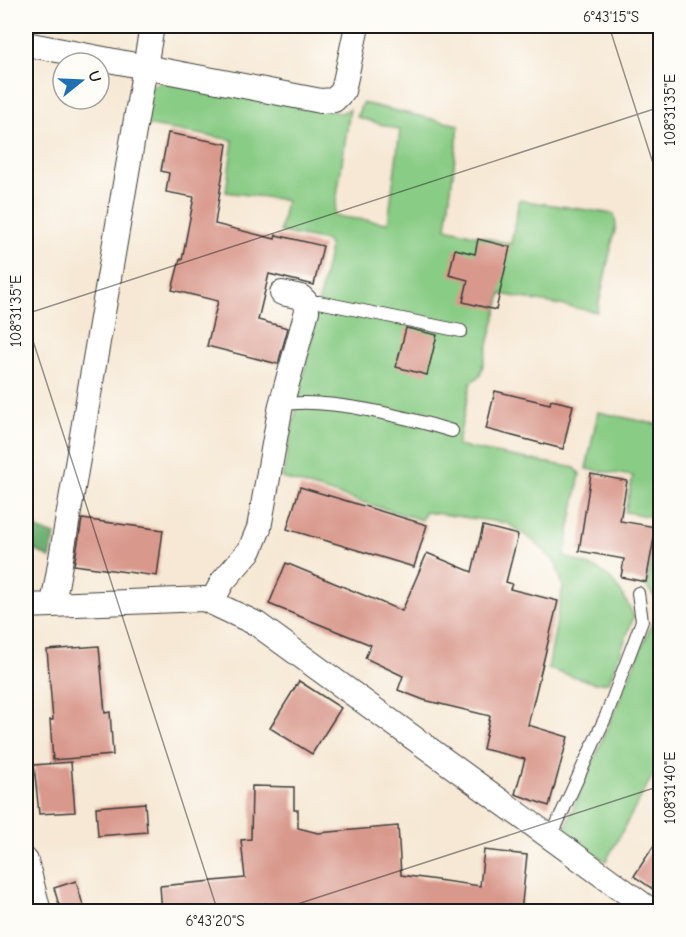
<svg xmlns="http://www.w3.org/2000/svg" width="686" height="937" viewBox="0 0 686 937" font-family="'Comic Neue',sans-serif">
  <rect width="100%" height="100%" fill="#fdfcf7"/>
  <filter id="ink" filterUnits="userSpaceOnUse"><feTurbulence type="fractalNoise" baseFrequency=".0167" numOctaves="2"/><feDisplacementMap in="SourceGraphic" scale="12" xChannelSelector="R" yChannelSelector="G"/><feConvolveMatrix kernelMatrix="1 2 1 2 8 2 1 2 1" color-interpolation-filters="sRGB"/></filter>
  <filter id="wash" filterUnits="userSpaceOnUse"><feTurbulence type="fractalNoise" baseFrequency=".008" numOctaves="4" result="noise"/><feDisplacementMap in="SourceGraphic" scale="24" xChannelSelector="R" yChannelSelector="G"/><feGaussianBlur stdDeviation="1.35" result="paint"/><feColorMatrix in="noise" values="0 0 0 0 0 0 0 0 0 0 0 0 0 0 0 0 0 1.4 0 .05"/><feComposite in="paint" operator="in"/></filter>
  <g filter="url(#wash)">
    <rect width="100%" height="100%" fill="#f6e8d4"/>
    <path fill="#89cc85" stroke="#527450" stroke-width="1.5" d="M161 81 341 113 350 109 334 216 388 223 400 130 357 117 362 103 459 125 446 228 511 244 519 200 614 214 616 225 597 312 501 294 480 376 471 382 457 446 575 468 580 474 564 557C607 570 613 575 634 616L609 682 595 683 548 669 563 587 556 563 535 542 507 523 425 512 422 520 282 478 330 247 326 241 280 232 286 200 226 192 233 140 139 124 149 88Z
      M598 412 660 425V604L647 587 658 518 625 512 633 476 586 469Z
      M657 611H660V776L654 773 606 861 562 835Z"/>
    <path fill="#6eb072" stroke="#456647" stroke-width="1.5" d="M26 518 39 530 55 535 50 558 26 545Z"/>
    <g id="blocks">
      <path fill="#d9988c" d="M168 133 227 144 215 224 275 239 276 235 323 246 314 285 269 274 258 320 288 328 278 364 207 346 218 301 172 290 180 259 182 260 194 197 166 192 169 173 161 171Z
        M478 239 510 247 496 310 463 302 468 280 449 275 455 249 475 254Z
        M406 328 437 335 427 375 396 367Z
        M495 391 550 404 551 400 573 405 563 449 486 429Z
        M591 474 627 481 620 521 656 527 646 582 621 577 624 559 579 551Z
        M300 487 427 525 414 567 287 529Z
        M82 519 163 530 157 576 74 565Z
        M483 526 518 535 506 582 512 584 510 589 558 601 528 725 568 737 549 806 515 794 525 759 483 749 490 716 424 700 398 690 403 676 365 658 371 645 269 604 286 563 402 611 427 553 472 572Z
        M99 646 105 713 110 712 113 755 53 760 50 720H53L47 650Z
        M299 681 341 708 312 754 270 728Z
        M71 762 75 812 39 814 34 765Z
        M252 786 294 787V810H298V828L318 833 398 826 401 875 480 886 484 850 527 855 521 912H162L160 886 245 878 241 840 251 839Z
        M145 803 147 832 98 836 96 807Z
        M660 836V894L634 876Z
        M76 881 85 912H61L54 888Z"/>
    </g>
  </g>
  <g filter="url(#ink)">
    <use href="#blocks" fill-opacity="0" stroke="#3d3b38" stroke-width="1.5"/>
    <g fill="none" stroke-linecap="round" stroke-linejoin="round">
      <g stroke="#3d3b38" stroke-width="14">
        <path id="service" d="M306 302H319L461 331
          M281 405C324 396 410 418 452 431
          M550 839 606 716 642 621 638 593"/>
      </g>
      <g stroke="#3d3b38" stroke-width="26">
        <path id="minor" d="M26 44 321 101 334 100 343 91 357 26
          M212 601 223 581 250 550 259 528 281 405 307 311 306 302 301 297 282 293
          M53 605 152 26
          M26 606 204 599 257 624 653 912
          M26 861 39 912"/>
      </g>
      <use href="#service" stroke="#fff" stroke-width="12"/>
      <use href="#minor" stroke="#fff" stroke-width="24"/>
    </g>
  </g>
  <path fill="none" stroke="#1c1c1c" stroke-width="1.5" stroke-opacity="0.45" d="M609 26 660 185M26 314 660 107M26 319 218 912M273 912 660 786"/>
  <rect width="686" height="937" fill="none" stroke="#fdfcf7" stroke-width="66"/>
  <g transform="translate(81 81) rotate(72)"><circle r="28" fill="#fdfcf7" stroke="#a3a29f" stroke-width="1.5"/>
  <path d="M0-4.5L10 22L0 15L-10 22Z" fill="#1f6fb2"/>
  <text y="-9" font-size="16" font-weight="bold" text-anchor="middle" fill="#1c1c1c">U</text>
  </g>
  <rect x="33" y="33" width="620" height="871" fill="none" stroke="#1c1c1c" stroke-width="2"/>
  <g font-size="15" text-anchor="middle" fill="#1c1c1c">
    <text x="611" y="22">6°43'15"S</text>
    <text transform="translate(670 110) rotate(-90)" y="5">108°31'35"E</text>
    <text transform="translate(16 311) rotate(-90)" y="5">108°31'35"E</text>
    <text transform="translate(670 788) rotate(-90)" y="5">108°31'40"E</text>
    <text x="215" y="926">6°43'20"S</text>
  </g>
</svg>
